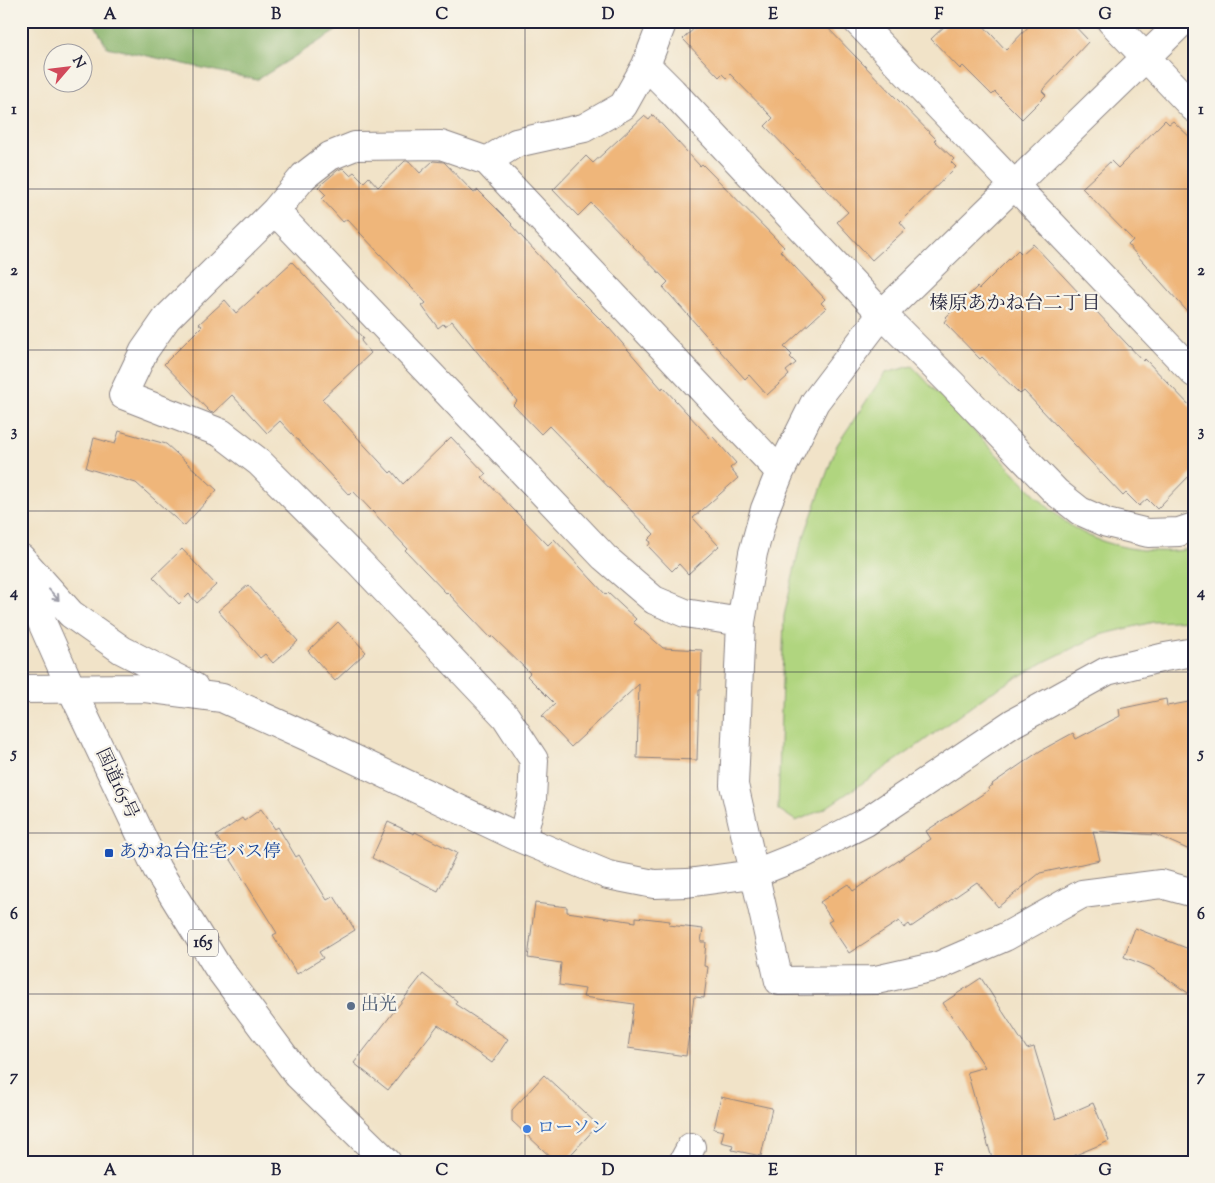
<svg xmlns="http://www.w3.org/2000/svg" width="1215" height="1183" viewBox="0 0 1215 1183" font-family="'Sorts Mill Goudy','Noto Serif JP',serif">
  <rect width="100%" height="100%" fill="#f7f3e8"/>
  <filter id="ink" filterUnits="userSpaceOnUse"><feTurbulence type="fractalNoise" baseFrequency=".02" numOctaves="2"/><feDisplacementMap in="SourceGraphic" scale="10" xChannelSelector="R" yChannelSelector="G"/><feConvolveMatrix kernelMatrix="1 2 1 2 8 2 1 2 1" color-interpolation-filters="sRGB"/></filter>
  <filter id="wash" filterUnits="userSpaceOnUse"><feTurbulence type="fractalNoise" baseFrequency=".0096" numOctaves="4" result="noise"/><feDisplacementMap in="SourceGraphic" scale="20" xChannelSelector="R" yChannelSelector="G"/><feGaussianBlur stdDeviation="1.12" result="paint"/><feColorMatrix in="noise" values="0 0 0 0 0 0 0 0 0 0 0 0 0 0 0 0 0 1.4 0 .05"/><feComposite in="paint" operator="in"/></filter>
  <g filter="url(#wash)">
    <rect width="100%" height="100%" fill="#f1e3c8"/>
    <path fill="#b0d57f" stroke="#697c5d" d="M912 366C943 399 975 432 1007 465 1027 486 1046 508 1070 525 1100 547 1158 557 1194 548V620L1153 622 1100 635 1046 661 987 695 910 751 824 809 796 821 778 809 784 616 798 553 837 445 885 373Z"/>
    <path fill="#8cb66e" stroke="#576c54" d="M93 21H352L257 80 107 47Z"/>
    <g id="blocks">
      <path fill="#efb67a" d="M702 21H821L936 139 934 140 954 159 951 162 956 167 900 222 906 229 872 260 837 222 848 212 765 126 773 118 730 74 726 78 722 74 719 77 683 39Z
        M950 21H979L1006 50 1034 21H1070L1089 41 1042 91 1046 95 1022 119 995 92 992 95 963 66 960 69 931 39Z
        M653 115 700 166 702 164 784 247 780 251 825 299 821 303 826 308 784 347 792 355 790 357 796 363 786 371 789 375 767 395 749 375 745 379 663 287 668 282 591 203 578 216 553 190 586 156 593 163 644 116 649 120Z
        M1165 120 1169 124 1173 121 1194 141V319L1128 245 1133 240 1082 188 1111 161 1118 168Z
        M405 161H409L420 173 433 161 444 162 474 193 478 190 512 224 511 225 571 290 609 328 662 389 663 387 711 439 713 437 736 463 730 468 738 478 693 518 719 546 688 574 679 564 672 571 648 546 651 542 648 540 654 534 549 426 541 434 513 405 517 401 452 321 445 326 443 324 438 328 422 306 426 303 347 219 343 222 322 199 326 195 318 187 338 170 343 168 350 175 354 172 364 182 369 177 378 187Z
        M1033 244 1143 361 1145 359 1194 410V471L1157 509 1147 499 1139 506 1126 493 1123 496 1024 391 1020 394 982 357 980 359 944 322 947 318 946 317 977 287 979 289 1018 250 1022 254Z
        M292 262 363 338 361 341 371 353 322 399 390 473 392 471 403 484 451 437 486 474 482 477 548 545 554 539 606 595 608 593 636 619 633 622 663 648 702 650 701 690H699L697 760 637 758 639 684 571 747 542 716 555 704 527 676 530 673 492 636 491 638 447 592 446 593 405 550 407 548 353 491 349 495 280 421 267 433 232 395 213 413 210 412 164 364 202 326 199 324 225 300 236 313Z
        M119 431 166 444 217 490 184 526 136 483 86 468 94 438 115 444Z
        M182 549 216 585 197 603 189 594 179 604 153 577Z
        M248 585 298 641 273 663 265 654 260 658 218 611Z
        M338 622 366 652 335 681 308 651Z
        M1166 699 1167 706 1194 701V852L1156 835 1093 831 1100 860 1040 873 998 907 977 882 911 927 909 924 904 928 899 921 849 953 828 922 832 920 820 902 848 884 853 891 931 839 926 831 989 790 988 788 993 785 992 784 1040 751 1073 733 1076 739 1120 716 1119 709Z
        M261 809 275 829 278 827 296 857 299 855 327 900 334 896 355 930 319 952 323 958 297 974 273 935 277 933 216 836 242 818 244 821Z
        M388 822 414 834 415 832 457 853 438 891 372 858Z
        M535 903 567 907V912L636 922V917L670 921 669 925 703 929 701 942H706L704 966 708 967 704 998 694 997 686 1056 628 1048 634 1004 583 997 585 989 559 985 561 963 528 958Z
        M1135 928 1194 951V997L1150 967 1124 957Z
        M423 974 457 1001 455 1004 508 1039 492 1063 438 1025 388 1090 354 1063Z
        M981 978 1027 1049 1034 1047 1056 1119 1093 1103 1109 1141 1059 1162H993L967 1072 985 1067 943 1003Z
        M544 1075 598 1125 564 1162H556L512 1121V1110Z
        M721 1097 772 1108 761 1156 732 1150 733 1145 721 1142 724 1131 714 1129Z"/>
    </g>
  </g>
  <g filter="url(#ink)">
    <use href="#blocks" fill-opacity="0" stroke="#8a8282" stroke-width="1"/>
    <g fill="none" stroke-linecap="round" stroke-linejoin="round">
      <g stroke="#8a8282" stroke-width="30">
        <path id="minor" d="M857 21 1194 373
          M1111 21 1194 108
          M1183 21 882 314 815 402 780 472 765 509 753 553 741 622 734 785 779 981 876 980 938 966 1005 937 1082 894 1161 884 1194 893
          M646 65 663 21
          M487 161 441 145 355 146 330 156 304 176 275 211 167 318 144 351 123 395 221 433 259 462 360 563 506 717 534 760 532 799 522 839
          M275 211 604 557 654 600 685 613 741 622
          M780 472 487 161 516 143 584 128 623 106 646 65 672 91 882 314 952 384 1056 492 1080 511 1107 523 1148 533 1179 532 1194 527
          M21 558 71 614 122 650 194 687
          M21 689 145 688 222 698 308 737 522 839 608 875 654 884 687 883 753 874 801 855 866 822 1013 723 1107 671 1165 657 1194 652
          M683 1162 691 1147"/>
      </g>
      <g stroke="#8a8282" stroke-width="30">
        <path id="highway" d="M21 575 71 688 157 869 217 966 298 1075 387 1162"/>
      </g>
      <use href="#minor" stroke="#fff" stroke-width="28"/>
      <use href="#highway" stroke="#fff" stroke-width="28"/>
    </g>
    <defs><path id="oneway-shaft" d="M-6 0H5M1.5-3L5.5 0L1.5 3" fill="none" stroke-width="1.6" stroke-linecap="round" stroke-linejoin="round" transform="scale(1.25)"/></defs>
    <use stroke="#9c9ca7" href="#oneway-shaft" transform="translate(54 595) rotate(48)"/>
  </g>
  <path fill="none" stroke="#22223b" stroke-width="1" stroke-opacity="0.55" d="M193 21V1162M359 21V1162M525 21V1162M690 21V1162M856 21V1162M1022 21V1162M21 189H1194M21 350H1194M21 511H1194M21 672H1194M21 833H1194M21 994H1194"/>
  <rect fill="#1a4fb4" stroke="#f7f3e8" stroke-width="2" x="104" y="848" width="10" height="10" rx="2.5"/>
  <circle fill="#5c6f8a" stroke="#f7f3e8" stroke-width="2" cx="351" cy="1006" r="5"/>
  <circle fill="#3f7fe0" stroke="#f7f3e8" stroke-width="2" cx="527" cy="1129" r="5"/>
  <g text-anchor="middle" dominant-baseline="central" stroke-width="4.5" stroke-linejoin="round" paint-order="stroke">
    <rect fill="#f7f3e8" stroke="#62616f" stroke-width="1" x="188" y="929.5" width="30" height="27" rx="4"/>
    <g font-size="16" font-weight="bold" fill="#22223b">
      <text x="203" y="943">165</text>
    </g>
    <g font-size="18" fill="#22223b" stroke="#f7f3e8">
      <text transform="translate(116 784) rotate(65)">国道165号</text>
    </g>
    <g font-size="18" fill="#164399" stroke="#f7f3e8" text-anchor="start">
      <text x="119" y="853">あかね台住宅バス停</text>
    </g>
    <g font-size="18" fill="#4e5e75" stroke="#f7f3e8" text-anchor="start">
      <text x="361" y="1006">出光</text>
    </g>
    <g font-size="18" fill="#366cbe" stroke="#f7f3e8" text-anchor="start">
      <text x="537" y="1129">ローソン</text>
    </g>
    <g font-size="19" fill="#22223b" stroke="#f7f3e8">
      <text x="1015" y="304">榛原あかね台二丁目</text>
    </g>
  </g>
  <rect width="1215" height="1183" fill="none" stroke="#f7f3e8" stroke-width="55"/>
  <g transform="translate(68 68) rotate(62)"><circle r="24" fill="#f7f3e8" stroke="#a29fa3"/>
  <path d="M0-4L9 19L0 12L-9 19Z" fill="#d1495b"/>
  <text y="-8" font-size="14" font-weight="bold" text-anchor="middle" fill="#22223b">N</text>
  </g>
  <rect x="28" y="28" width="1160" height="1128" fill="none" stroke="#22223b" stroke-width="2"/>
  <g font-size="16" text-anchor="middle" font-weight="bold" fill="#22223b">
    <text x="110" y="19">A</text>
    <text x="276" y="19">B</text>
    <text x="442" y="19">C</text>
    <text x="608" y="19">D</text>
    <text x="773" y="19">E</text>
    <text x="939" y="19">F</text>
    <text x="1105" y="19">G</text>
    <text x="14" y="114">1</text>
    <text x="1201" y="114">1</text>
    <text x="14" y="275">2</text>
    <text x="1201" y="275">2</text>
    <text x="14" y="436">3</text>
    <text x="1201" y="436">3</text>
    <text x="14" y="597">4</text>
    <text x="1201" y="597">4</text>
    <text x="14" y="758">5</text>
    <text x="1201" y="758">5</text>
    <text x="14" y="919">6</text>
    <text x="1201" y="919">6</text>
    <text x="14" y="1081">7</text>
    <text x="1201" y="1081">7</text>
    <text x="110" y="1175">A</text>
    <text x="276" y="1175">B</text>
    <text x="442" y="1175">C</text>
    <text x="608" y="1175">D</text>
    <text x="773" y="1175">E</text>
    <text x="939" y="1175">F</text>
    <text x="1105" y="1175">G</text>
  </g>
</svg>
